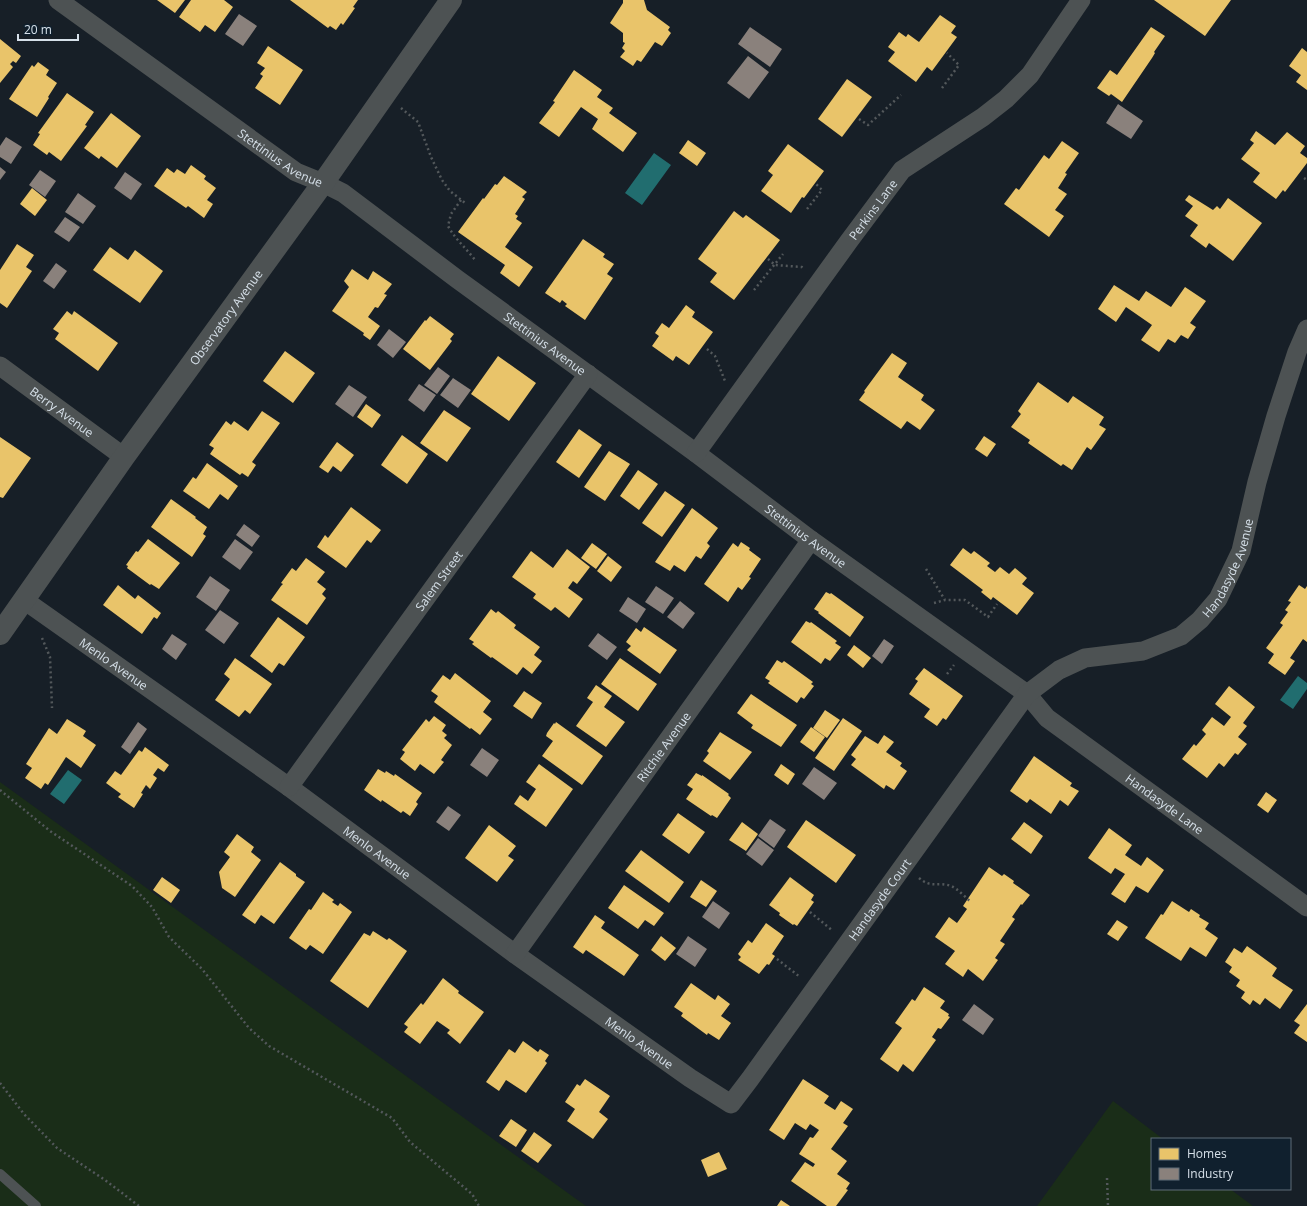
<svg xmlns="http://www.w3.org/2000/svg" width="1307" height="1206" viewBox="0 0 1307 1206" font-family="'Open Sans',sans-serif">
  <rect width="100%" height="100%" fill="#171f27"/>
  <path fill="#1a2d18" d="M0 782 572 1196 586 1206H0Z
    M1113 1101 1163 1139H1152V1189H1230L1253 1206H1037Z"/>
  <path fill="#216d6f" d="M654 153 671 165 642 205 625 193Z
    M1298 676 1307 683V689L1293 709 1280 700Z
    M68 770 82 780 64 804 50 794Z"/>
  <path fill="#e9c46a" d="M157 0H185L175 13Z
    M191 0H224L233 7 215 32 205 25 200 32 179 17Z
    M290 0H358L353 7 355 8 343 25 341 23 336 30 330 26 328 28Z
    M623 0H644L647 10 670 27 668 30 671 33 662 46 655 42 641 62 637 60 633 66 620 57 625 51 622 48 625 43 623 42V33L610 23 623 3Z
    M1154 0H1231L1205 36Z
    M940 15 956 26 951 33 957 37 932 71 927 67 916 82 888 61 895 52 888 47 899 32 906 37 908 34 919 42Z
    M1151 27 1165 36 1154 52 1155 53 1152 58 1122 102 1111 94 1109 96 1097 88 1110 70 1117 75Z
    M0 39 21 56 16 63 13 61 10 64 13 67 0 83Z
    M268 46 303 70 280 105 255 88 263 76 260 74 265 68 257 63Z
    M1302 48 1307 52V90L1296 82 1301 75 1289 66Z
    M38 62 49 70 46 75 57 83 48 97 49 98 37 117 9 99 32 65 34 67Z
    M574 70 602 90 597 97 613 108 609 113 637 133 623 152 592 129 598 119 581 107 559 137 539 123 555 102 553 101Z
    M847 79 872 97 842 137 818 119Z
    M67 93 94 112 85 125 87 126 61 161 49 152 47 155 33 145 40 134 38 133Z
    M111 113 141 136 117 168 101 156 99 159 84 148Z
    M1256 131 1275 145 1287 132 1305 146 1300 153 1307 158V163L1285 192 1283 190 1276 199 1253 182 1260 173 1241 159 1254 143 1250 140Z
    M688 140 706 153 697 166 679 153Z
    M1062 141 1079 153 1065 173 1067 174 1058 188 1067 194 1055 210 1064 216 1049 237 1004 204 1016 188 1019 190 1044 155 1049 159Z
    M788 144 824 171 804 198 802 197 791 213 761 191 773 175 768 171Z
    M191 165 206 176 204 179 216 188 207 200 213 204 204 218 188 206 186 208 154 186 167 168 174 173 177 169 185 174Z
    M504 176 527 192 522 197 525 199 515 214 518 216 516 219 522 223 505 247 533 267 519 287 500 273 505 265 458 232 483 198 484 199 495 184 497 185Z
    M32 188 47 200 35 216 20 204Z
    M1189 195 1213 210 1217 206 1220 209 1228 198 1262 223 1233 261 1209 243 1206 248 1190 236 1198 225 1185 216 1193 206 1185 200Z
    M734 211 743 218 746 215 780 240 734 300 710 282 717 273 698 259Z
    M583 239 605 254 603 257 614 264 607 274 613 278 585 320 565 306 567 304 562 300 560 303 545 293Z
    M17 244 34 255 26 267 32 271 7 308 0 303V270Z
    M110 247 128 260 135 250 163 271 140 303 93 270Z
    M352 269 368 280 373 271 392 284 384 294 387 295 378 308 375 307 368 317 380 326 370 340 363 335 364 333 332 311 349 287 344 281Z
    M1114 285 1139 301 1146 291 1171 307 1185 287 1206 301 1190 323 1196 327 1188 339 1181 335 1175 343 1168 339 1159 352 1141 340 1152 325 1126 307 1116 322 1098 309Z
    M686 305 695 312 692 317 713 332 689 365 676 356 673 361 652 346 659 336 655 333 662 323 669 328Z
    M67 311 72 315 74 311 118 343 98 371 55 339 59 333 53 329Z
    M430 316 454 334 450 339 452 341 430 370 403 349 425 320 426 321Z
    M285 351 315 373 293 403 263 381Z
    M892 353 907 363 898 377 924 395 921 400 935 410 920 430 907 421 901 429 859 400 865 392 864 391Z
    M498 356 536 383 509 421 471 394Z
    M1038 382 1068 403 1073 396 1104 417 1099 425 1106 429 1091 450 1087 447 1072 470 1063 464 1061 466 1028 443 1030 440 1011 427 1021 414 1018 411Z
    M366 404 381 415 372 428 357 417Z
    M444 410 471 428 447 462 420 443Z
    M262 411 280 423 252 462 256 465 248 477 242 473 240 475 210 454 214 448 209 445 226 421 231 425 234 421 248 431Z
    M579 429 602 445 579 478 556 462Z
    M402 435 428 454 407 484 381 465Z
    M984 436 996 444 987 457 975 449Z
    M0 437 31 458 3 498 0 497Z
    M337 442 354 455 341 472 333 466 328 473 319 467Z
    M609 451 630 464 605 501 584 487Z
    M207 463 238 486 228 500 220 494 209 509 183 491 193 477 196 479Z
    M638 470 658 484 639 510 620 496Z
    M665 491 685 505 662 537 642 523Z
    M171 499 196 517 195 518 207 527 203 534 206 536 192 557 151 527Z
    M351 507 381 530 371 543 367 540 346 568 317 547 325 535 328 538Z
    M692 508 718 528 707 543 710 546 701 559 696 556 685 572 674 565 670 571 655 562Z
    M148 539 180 563 159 589 151 584 150 585 127 568 128 566 126 565 136 551 138 552Z
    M741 542 750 548 749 550 761 559 749 577 751 578 742 590 738 587 728 602 704 584 733 543 738 547Z
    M592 543 607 554 596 569 581 558Z
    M963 548 971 554 974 551 990 563 987 566 995 572 1000 567 1009 574 1015 568 1027 578 1022 584 1034 593 1017 615 993 597 991 600 981 592 983 590 950 565Z
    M567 549 590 567 577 584 573 581 568 588 583 599 569 618 555 607 551 611 533 598 536 594 512 577 531 551 553 568Z
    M608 556 622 567 611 582 597 571Z
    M306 558 325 572 317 582 326 589 322 594 326 598 307 625 271 600 281 586 283 584 281 583 292 568 296 571Z
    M118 585 135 599 138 595 161 613 157 619 154 617 142 634 103 605Z
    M1299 585 1305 589 1307 586V642L1303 639 1290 658 1295 661 1285 675 1268 663 1274 654 1266 648 1283 625 1280 623 1288 612 1285 610 1291 602 1288 601Z
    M826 592 830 594 831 593 864 617 850 637 818 613 819 612 814 609Z
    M491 609 496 613 498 611 516 625 514 628 540 647 534 655 542 661 532 674 523 667 517 675 492 657 491 658 472 644 474 642 469 639Z
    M278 617 305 637 284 666 279 663 272 673 250 656Z
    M806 621 810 623 811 622 837 641 835 643 841 647 830 661 825 658 821 664 791 642Z
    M644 627 677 650 660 674 627 650 631 646 626 642 636 628 641 632Z
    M854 645 871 658 863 668 847 655Z
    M235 658 272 684 250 714 245 710 239 717 215 700 230 679 224 674Z
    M620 658 657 684 638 711 601 684Z
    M777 660 782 663 784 661 813 682 811 684 814 686 804 699 801 697 797 703 768 683 770 681 765 678Z
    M924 668 963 696 946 720 943 718 937 726 924 717 930 709 909 694 918 681 915 679Z
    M455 673 491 701 483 712 492 719 480 735 471 728 470 729 434 702 438 696 431 691 443 675 450 680Z
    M596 685 612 696 604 707 625 722 606 747 576 726 593 702 587 698Z
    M1229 686 1255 707 1243 723 1247 726 1238 737 1247 744 1238 755 1235 753 1224 767 1219 763 1207 778 1182 759 1194 744 1196 746 1206 734 1202 730 1212 717 1224 726 1231 717 1215 704Z
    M524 691 542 703 532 719 513 706Z
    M751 694 797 725 781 747 751 728 753 725 737 713Z
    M825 710 840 720 827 738 813 728Z
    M434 716 446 725 442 731 447 735 444 738 452 745 441 760 444 762 434 774 420 764 415 771 400 759 405 752 402 750 426 719 429 722Z
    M843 718 862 731 834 771 815 758Z
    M67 719 86 731 83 736 96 745 81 768 66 757 48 785 45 783 41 789 25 778 32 768 26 764 49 728 57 734Z
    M556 722 603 756 582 785 542 756 553 741 546 736 547 733 554 723 555 724Z
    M811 727 825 737 814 752 800 742Z
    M720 732 752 752 730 780 703 761 709 753 707 751Z
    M884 735 894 742 886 752 902 763 900 766 907 771 894 790 886 785 884 789 851 765 856 759 851 755 865 736 878 744Z
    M145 747 169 765 164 772 158 768 153 775 157 778 150 789 146 785 141 793 143 794 134 808 118 797 121 794 106 783 115 771 121 775 139 750 142 752Z
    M1034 756 1072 783 1070 786 1079 791 1068 806 1060 800 1051 814 1030 799 1027 803 1010 791Z
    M539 764 573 789 546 827 514 804 520 795 528 801 536 789 526 782Z
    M781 764 795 774 788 785 774 775Z
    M378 769 385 773 386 771 394 776 395 774 422 793 416 802 418 804 410 816 403 811 401 813 382 800 381 802 364 790Z
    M696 773 702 776V775L729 794 728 795 731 798 717 818 712 815 711 816 686 799 693 789 687 785Z
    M1266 792 1277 800 1268 813 1257 805Z
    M678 813 705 832 689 854 662 835Z
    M806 820 856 855 836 883 787 847Z
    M742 822 758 834 746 851 729 840Z
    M1024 822 1043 836 1031 854 1011 839Z
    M489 825 516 846 508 856 514 860 497 882 465 858Z
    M1109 828 1132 845 1125 855 1141 866 1147 857 1164 870 1148 893 1136 886 1125 903 1111 894 1125 874 1115 868 1111 874 1088 858Z
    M237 834 254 847 251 852 261 860 235 897 222 888 219 872 230 857 224 852Z
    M641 850 684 882 669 903 625 871Z
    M280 862 296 874V876L305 882 274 924 261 915 255 924 242 915Z
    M989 867 1002 876 1004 874 1014 881 1013 883 1030 895 1022 905 1021 904 1012 917 1015 919 1000 941 1005 944 995 958 998 960 983 981 968 969 963 977 945 964 955 951 935 937 949 917 957 923 967 909 963 906Z
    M162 877 180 890 171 903 153 890Z
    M790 877 814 895 811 900 814 902 797 926 794 924 793 925 779 915 780 913 769 905Z
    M701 880 717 891 706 907 690 897Z
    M624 885 664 913 654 926 645 920 638 929 608 908Z
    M323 892 334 900 332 902 338 906 340 903 352 912 323 954 310 945 306 950 289 938 309 909 311 910Z
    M1172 901 1189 912 1191 909 1200 915 1199 917 1209 923 1205 929 1218 938 1206 957 1190 947 1181 961 1145 938 1161 914 1163 915Z
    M595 915 605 922 601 928 639 955 624 976 586 950 583 954 573 947Z
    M1117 920 1128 927 1118 941 1107 934Z
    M766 923 784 936 772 954 775 956 769 965 767 964 759 974 738 960 741 957 738 954 748 940 752 943Z
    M373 931 387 940 389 938 407 951 368 1008 330 981 364 933 370 936Z
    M661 936 676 948 665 961 651 950Z
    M1247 946 1277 968 1272 976 1293 990 1280 1009 1265 998 1260 1005 1253 1000 1250 1005 1241 998 1245 992 1236 986 1240 980 1229 972 1232 967 1225 962 1234 948 1242 953Z
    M443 978 459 991 458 993 484 1012 460 1044 447 1033 450 1030 437 1021 420 1044 404 1032 408 1027 404 1024 421 1003 423 1005Z
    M691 983 715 1000 718 995 730 1004 721 1016 731 1023 719 1040 708 1033 707 1035 681 1016 683 1013 674 1007Z
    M924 987 945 1001 940 1008 949 1014 948 1016 950 1017 941 1029 938 1028 932 1037 936 1040 913 1072 903 1064 898 1072 880 1059 902 1028 895 1023 912 999 915 1001Z
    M1307 1004V1042L1294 1033 1300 1025 1294 1021Z
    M523 1041 538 1052 540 1049 549 1055 545 1061 547 1063 526 1093 506 1080 499 1091 486 1082 509 1049 515 1053Z
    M585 1079 610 1096 599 1112 608 1119 593 1139 567 1121 575 1109 565 1102 577 1084 580 1086Z
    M803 1079 829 1096 824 1103 835 1110 841 1101 853 1109 843 1123 848 1126 831 1149 847 1161 837 1174 850 1183 846 1189 848 1190 836 1206H827L791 1181 805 1162 813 1167 815 1164 799 1154 810 1137 813 1138 819 1130 810 1124 806 1130 795 1123 784 1140 769 1130Z
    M511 1119 527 1130 516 1147 499 1136Z
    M534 1132 552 1145 538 1163 521 1151Z
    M719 1152 727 1169 708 1177 701 1160Z
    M781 1200 790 1206H777Z"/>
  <path fill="#8a817c" d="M239 14 257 26 243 46 225 34Z
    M750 27 782 49 770 67 738 44Z
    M748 56 769 72 749 99 727 83Z
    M1118 104 1143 121 1131 139 1106 123Z
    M6 137 22 147 11 164 0 157V146Z
    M0 167 6 172 0 180Z
    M40 170 56 181 45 197 29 185Z
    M125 172 142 184 131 200 114 188Z
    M78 193 96 206 83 224 65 212Z
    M65 217 80 227 69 242 54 232Z
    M56 263 67 271 54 289 43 281Z
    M389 329 406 342 393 358 377 345Z
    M438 367 450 376 437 394 424 385Z
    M453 378 471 390 458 408 440 395Z
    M419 384 436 395 424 412 408 400Z
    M349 385 367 397 353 417 335 404Z
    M244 524 260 536 252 547 236 535Z
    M235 539 253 552 240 570 222 557Z
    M210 576 230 590 216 611 196 597Z
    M656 586 674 598 663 614 645 602Z
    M628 597 646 609 637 623 619 611Z
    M680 601 695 613 683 629 667 617Z
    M220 610 239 623 224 644 205 630Z
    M598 633 617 647 607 660 588 646Z
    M172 634 187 644 176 660 162 649Z
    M884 639 894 646 882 664 872 656Z
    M138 722 147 729 130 754 121 747Z
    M482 748 499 760 487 777 470 765Z
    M814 767 837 783 824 800 802 784Z
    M448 806 461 815 449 831 436 822Z
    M770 819 786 830 774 848 758 836Z
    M758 838 774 850 762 866 746 854Z
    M713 901 730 913 719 929 702 917Z
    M688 936 707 949 695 967 676 954Z
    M974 1004 994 1019 983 1035 962 1020Z"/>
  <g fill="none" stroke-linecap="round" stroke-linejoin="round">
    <path stroke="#53585b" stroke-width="2.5" stroke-dasharray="2 3" stroke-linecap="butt" d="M942 88 959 65 947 53
      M401 108 418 122 431 157 442 180 450 191 465 203
      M859 119 868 125 901 95
      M1304 178 1307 180
      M461 200 451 214 448 226C455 239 466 248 475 260
      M807 209 822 190 816 184
      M768 259 775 265 802 267 805 269
      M754 290 783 254
      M707 349 715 356 725 381
      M926 569 945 600
      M934 603 945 600H965L988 617 997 604
      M42 638 50 657 52 708
      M947 674 954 665
      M0 790 50 831 132 886 152 907 169 937 202 969 249 1028 269 1046 392 1118 410 1142 472 1194 479 1206
      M919 878C932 889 937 881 951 886 958 889 965 897 971 902
      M810 912 833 931
      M777 959 800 977
      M0 1083 24 1114 57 1148 105 1180 139 1206
      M1107 1178 1108 1206"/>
    <path stroke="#4d5253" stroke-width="10" d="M0 1174 36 1206"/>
    <g stroke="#4d5253" stroke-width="19">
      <path id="s1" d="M58 0 296 172 323 183 343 193 457 279 696 453 811 540 1027 694 1047 718 1307 907"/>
      <path id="s2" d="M0 366 124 457"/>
      <path id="s3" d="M696 453 849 241 902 170 983 117 1006 99 1030 75 1081 0"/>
      <path id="s4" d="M24 600 289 787 515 954 690 1078 731 1104 750 1079 1027 694 1059 670 1085 658 1143 651 1181 636 1200 620 1218 599 1241 551 1257 482 1276 416 1297 352 1307 329"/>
      <path id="s5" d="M289 787 588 374"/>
      <path id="s6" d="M515 954 811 540"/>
    </g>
    <path stroke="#4d5253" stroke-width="22" id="s7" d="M0 634 124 457 323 183 451 0"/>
  </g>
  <g text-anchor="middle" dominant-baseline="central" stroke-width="4" stroke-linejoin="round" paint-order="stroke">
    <g font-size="12" fill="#d6e0e9" stroke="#10202e">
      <text stroke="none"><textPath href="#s1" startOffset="273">Stettinius Avenue</textPath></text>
      <text stroke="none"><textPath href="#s3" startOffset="301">Perkins Lane</textPath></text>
      <text stroke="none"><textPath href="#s7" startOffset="389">Observatory Avenue</textPath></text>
      <text stroke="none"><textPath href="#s1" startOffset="597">Stettinius Avenue</textPath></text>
      <text stroke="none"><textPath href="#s2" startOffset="77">Berry Avenue</textPath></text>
      <text stroke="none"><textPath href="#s1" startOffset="921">Stettinius Avenue</textPath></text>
      <text stroke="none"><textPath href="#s4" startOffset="1627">Handasyde Avenue</textPath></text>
      <text stroke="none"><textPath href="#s5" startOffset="255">Salem Street</textPath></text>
      <text stroke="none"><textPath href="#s4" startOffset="110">Menlo Avenue</textPath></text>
      <text stroke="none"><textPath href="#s6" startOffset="255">Ritchie Avenue</textPath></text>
      <text stroke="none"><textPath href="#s1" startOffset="1370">Handasyde Lane</textPath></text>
      <text stroke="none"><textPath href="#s4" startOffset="434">Menlo Avenue</textPath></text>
      <text stroke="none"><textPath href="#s4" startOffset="1121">Handasyde Court</textPath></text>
      <text stroke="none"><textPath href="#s4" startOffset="758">Menlo Avenue</textPath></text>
    </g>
  </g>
  <rect x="1151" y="1138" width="140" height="52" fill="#10202e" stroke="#5f6d79"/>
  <rect x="1159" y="1148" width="20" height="12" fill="#e9c46a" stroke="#5f6d79"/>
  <text x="1187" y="1158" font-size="12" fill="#d6e0e9">Homes</text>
  <rect x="1159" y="1168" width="20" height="12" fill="#8a817c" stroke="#5f6d79"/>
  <text x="1187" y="1178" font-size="12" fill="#d6e0e9">Industry</text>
  <path d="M18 34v6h60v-6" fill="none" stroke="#d6e0e9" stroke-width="2"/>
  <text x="24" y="34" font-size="12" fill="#d6e0e9" stroke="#10202e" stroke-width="3" paint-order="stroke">20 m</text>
</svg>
